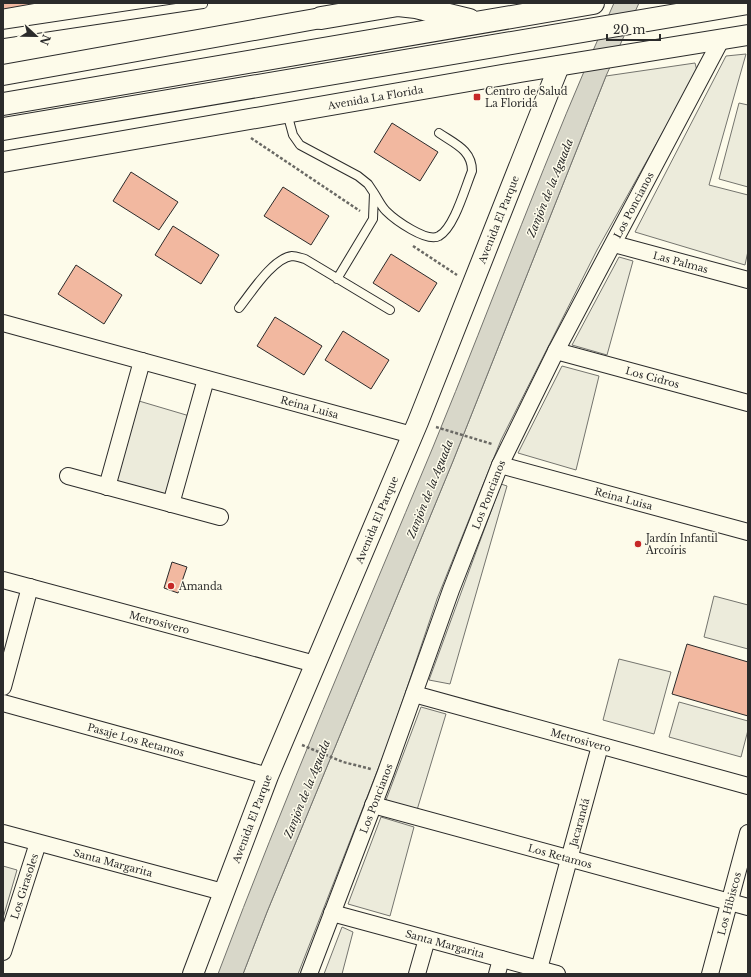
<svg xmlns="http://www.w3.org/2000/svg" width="751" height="977" viewBox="0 0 751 977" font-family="'Libre Baskerville',serif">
  <rect width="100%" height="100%" fill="#fdfbea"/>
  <path fill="#ecebdb" stroke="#74746e" d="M746 54 709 185 748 195V251L745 265 635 232 726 56Z
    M695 63 697 71 597 250 501 440 437 599 389 741 298 974H243L267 912 453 461 606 76Z
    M739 103 748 105V187L719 179Z
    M619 257 633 261 607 355 572 345Z
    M562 366 599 376 576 470 518 453Z
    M139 401 193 417 171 496 116 481Z
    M501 484 507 486 450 684 429 680Z
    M714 596 748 605V649L704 637Z
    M619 659 671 672 654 734 603 720Z
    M679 702 748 721V730L741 757 669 737Z
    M421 707 446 714 417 810 386 800Z
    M381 817 414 827 390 916 348 904Z
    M3 866 17 870 3 918Z
    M342 927 353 932 342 974H324Z"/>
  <path fill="#d8d7c9" stroke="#74746e" d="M614 3H639L606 76 453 461 267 912 243 974H218C285 796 360 622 433 447 494 299 548 149 614 3Z"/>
  <path fill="#f2b8a0" stroke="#2b2b2b" d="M3 3H37L3 9Z
    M392 123 438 152 420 181 374 152Z
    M131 172 178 202 159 230 113 201Z
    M283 187 329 216 311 245 264 216Z
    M173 226 219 255 201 284 155 255Z
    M391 254 437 283 419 312 373 283Z
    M76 265 122 295 104 324 58 294Z
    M275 317 322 346 304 375 257 346Z
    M343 331 389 360 371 389 325 360Z
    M172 562 187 567 178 593 164 588Z
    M687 644 748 662V716L672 694Z"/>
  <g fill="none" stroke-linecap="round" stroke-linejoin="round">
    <g stroke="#2b2b2b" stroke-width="10">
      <path id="service" d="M3 34 203 4
        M287 113 293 135 300 145 358 176 368 184 374 193 373 219 337 279
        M374 193C378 199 381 206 386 211 395 220 427 243 439 236 454 228 465 188 472 171 472 150 455 144 439 133
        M239 308C251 293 273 258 292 256 296 256 301 258 305 259L390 310"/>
    </g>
    <g stroke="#2b2b2b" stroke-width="18">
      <g id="minor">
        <path id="s1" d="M614 244 748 280"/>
        <path id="s2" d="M3 323 412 435"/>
        <path id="s3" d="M556 351 748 403"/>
        <path id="s4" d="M500 465 748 532"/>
        <path d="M68 476 220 517"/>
        <path d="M107 487 142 361"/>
        <path d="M171 504 206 379"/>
        <path id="s5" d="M3 580 315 664"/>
        <path d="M3 687 30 587"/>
        <path id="s6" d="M414 694 748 786"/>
        <path id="s7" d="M3 703 268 776"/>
        <path id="s8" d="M373 805 748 907"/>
        <path id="s9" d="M3 833 223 892"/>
        <path id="s10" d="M332 913 557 974"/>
        <path id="s11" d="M3 952 38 843"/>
        <path id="s12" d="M539 969 600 746"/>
        <path id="s13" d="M309 974 386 772 451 590 500 465 556 351 721 40"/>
        <path d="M417 974 427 939"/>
        <path d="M497 974 501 959"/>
        <path id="s14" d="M710 974 748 833"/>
      </g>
    </g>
    <g stroke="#2b2b2b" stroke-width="22">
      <g id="tertiary">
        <path d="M3 75 321 18"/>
        <path id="s15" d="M3 162 520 72 748 35"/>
        <path id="s16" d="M193 974 268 776 418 422 559 66"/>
      </g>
    </g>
    <g stroke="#2b2b2b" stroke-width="24">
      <path id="primary" d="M321 18 398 5 416 7 469 20
        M3 104 593 3
        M3 129 748 3"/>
    </g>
    <path stroke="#6a6964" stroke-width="2.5" stroke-dasharray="3 2" stroke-linecap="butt" d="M251 138 360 211
      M413 246 457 275
      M436 427 492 444
      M302 745 343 762 371 769"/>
    <use href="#service" stroke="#fdfbea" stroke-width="8"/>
    <use href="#minor" stroke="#fdfbea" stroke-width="16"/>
    <use href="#tertiary" stroke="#fdfbea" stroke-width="20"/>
    <use href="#primary" stroke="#fdfbea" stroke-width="22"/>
  </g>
  <g fill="#c62828" stroke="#fdfbea" stroke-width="1.5">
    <rect x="473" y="93" width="8" height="8" rx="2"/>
    <circle cx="638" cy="544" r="4"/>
    <circle cx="171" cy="586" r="4"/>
  </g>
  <g text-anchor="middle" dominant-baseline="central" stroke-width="3" stroke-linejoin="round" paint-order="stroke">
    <g font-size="10" fill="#2b2b2b" stroke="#fdfbea" text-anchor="start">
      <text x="485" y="91">Centro de Salud<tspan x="485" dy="12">La Florida</tspan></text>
      <text x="646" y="538">Jardín Infantil<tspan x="646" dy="12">Arcoíris</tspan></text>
      <text x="179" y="586">Amanda</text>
    </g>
    <g font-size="10" fill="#2b2b2b" stroke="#fdfbea">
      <text stroke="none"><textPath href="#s15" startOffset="378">Avenida La Florida</textPath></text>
      <text stroke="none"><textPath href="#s13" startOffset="836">Los Poncianos</textPath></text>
      <text stroke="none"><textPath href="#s16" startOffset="814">Avenida El Parque</textPath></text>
      <text stroke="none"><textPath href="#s1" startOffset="69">Las Palmas</textPath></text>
      <text stroke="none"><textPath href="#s3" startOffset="100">Los Cidros</textPath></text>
      <text stroke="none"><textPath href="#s2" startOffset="318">Reina Luisa</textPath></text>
      <text stroke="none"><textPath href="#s13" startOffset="512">Los Poncianos</textPath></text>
      <text stroke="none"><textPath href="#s4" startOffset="128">Reina Luisa</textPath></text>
      <text stroke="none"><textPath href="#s16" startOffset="490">Avenida El Parque</textPath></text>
      <text stroke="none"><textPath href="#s5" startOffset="162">Metrosivero</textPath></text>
      <text stroke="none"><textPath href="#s7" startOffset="138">Pasaje Los Retamos</textPath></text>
      <text stroke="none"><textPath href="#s6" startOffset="173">Metrosivero</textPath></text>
      <text stroke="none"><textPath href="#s13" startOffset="188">Los Poncianos</textPath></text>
      <text stroke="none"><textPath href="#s16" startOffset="166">Avenida El Parque</textPath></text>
      <text stroke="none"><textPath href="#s12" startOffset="152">Jacarandá</textPath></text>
      <text stroke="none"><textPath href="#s8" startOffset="194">Los Retamos</textPath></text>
      <text stroke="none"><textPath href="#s9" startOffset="114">Santa Margarita</textPath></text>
      <text stroke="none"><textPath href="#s11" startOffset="69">Los Girasoles</textPath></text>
      <text stroke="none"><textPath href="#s14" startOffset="73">Los Hibiscos</textPath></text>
      <text stroke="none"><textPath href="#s10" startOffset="117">Santa Margarita</textPath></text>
    </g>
    <g font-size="11" font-style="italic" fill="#2b2b2b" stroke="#fdfbea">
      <text transform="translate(550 188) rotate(-68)">Zanjón de la Aguada</text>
      <text transform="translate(430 489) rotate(-68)">Zanjón de la Aguada</text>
      <text transform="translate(307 789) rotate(-68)">Zanjón de la Aguada</text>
    </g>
  </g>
  <rect width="751" height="977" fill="none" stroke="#2b2b2b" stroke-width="8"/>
  <g transform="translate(36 36) rotate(112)" stroke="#fdfbea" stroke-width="3" paint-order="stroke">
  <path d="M0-3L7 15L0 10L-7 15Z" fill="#2b2b2b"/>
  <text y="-6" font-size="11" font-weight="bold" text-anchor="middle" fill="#2b2b2b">N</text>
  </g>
  <path d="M607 34v6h53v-6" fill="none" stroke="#2b2b2b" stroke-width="2"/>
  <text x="613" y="34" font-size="12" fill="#2b2b2b" stroke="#fdfbea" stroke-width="3" paint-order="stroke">20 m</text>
</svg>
